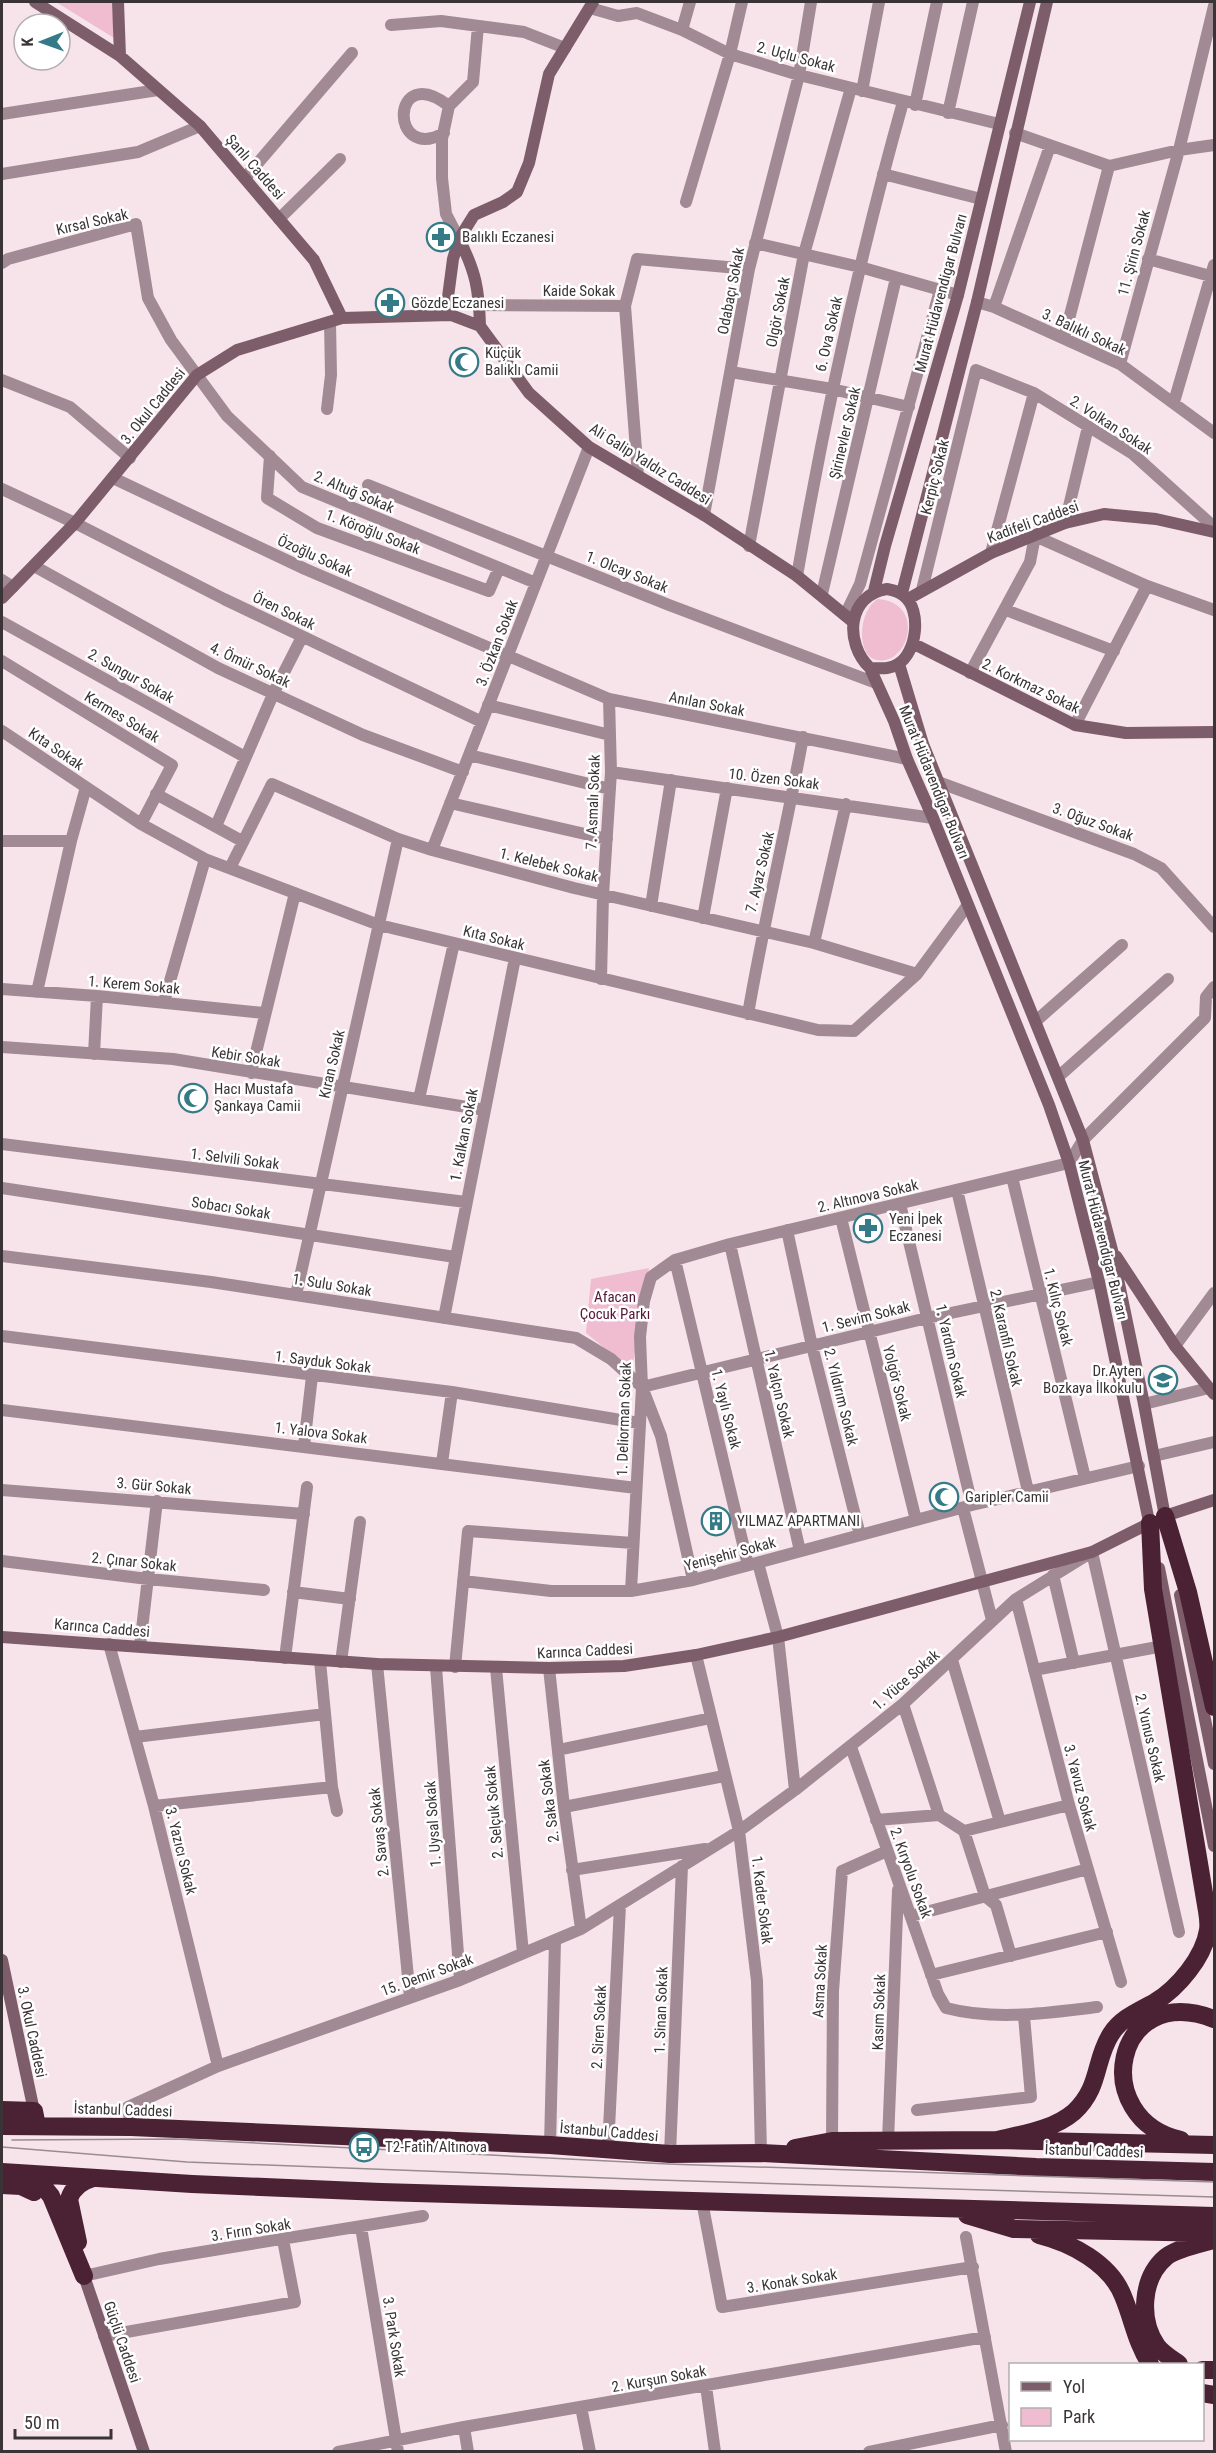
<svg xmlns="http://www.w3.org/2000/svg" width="1216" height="2453" viewBox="0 0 1216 2453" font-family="'Roboto Condensed',sans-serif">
  <rect width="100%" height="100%" fill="#f7e4eb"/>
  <path fill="#efbcd0" d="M56 2H112L114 38Z
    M878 599C927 603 908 666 877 660 855 656 859 609 878 599Z
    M649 1268 633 1363 628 1367 586 1333 591 1279Z"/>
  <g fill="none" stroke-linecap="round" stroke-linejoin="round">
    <path stroke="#a18a93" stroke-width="12" d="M590 8 618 16 637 13 682 30 730 54 799 75 999 124
      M391 25 441 21 524 32 565 48
      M682 30 690 2
      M862 91 879 2
      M915 105 937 2
      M948 113 973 2
      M2 114 158 90
      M444 133C389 164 390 60 449 106
      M1015 133 1109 166 1179 150 1214 145
      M2 174 138 152 200 126
      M883 174 981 199
      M245 178 352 53
      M686 202 730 54 742 2
      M279 219 340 159
      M459 239 446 214 442 178V139L449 106 473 82 478 26
      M755 243 860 267 958 295
      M1148 259 1214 277
      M2 263 8 259 136 224 148 298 171 340 227 416 302 487 536 583
      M977 302 994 307 1120 364 1214 433
      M479 305 625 306 637 259 749 269
      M625 306 638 476
      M994 307 1050 146
      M1064 338 1109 166
      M1120 364 1179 150 1214 6
      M731 372 832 389 909 407
      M2 380 70 407 130 458
      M1174 402 1214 265
      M327 409 331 375 330 322
      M270 456 267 498 317 528 489 591 499 568
      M113 478 305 569 609 699 907 759
      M368 485 669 605 876 683
      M2 489 75 523 224 599 482 722
      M704 515 749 269 799 75 811 2
      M1065 523 1088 427
      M749 546 804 254 851 88
      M991 553 1034 393
      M34 566 218 668 363 735 463 772
      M797 576C825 416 859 258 903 102
      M2 580 13 587
      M922 590 976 370 1034 393 1133 454 1214 527
      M822 594 896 278
      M1006 610 1114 651
      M845 615 860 584 940 290
      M2 622 245 757
      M2 661 172 765 141 824
      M970 673 1030 562 1035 536 1147 586 1214 610
      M488 705 610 735
      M1075 725 1147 586
      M2 731 141 824 205 859 379 925 818 1030 854 1031 917 974 967 906
      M469 755 610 789
      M611 772 933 818
      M938 782 1134 854 1161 868 1214 927
      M156 794 242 841
      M450 803 607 839
      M216 826 274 692 302 637
      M2 841H71
      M432 850 589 447
      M230 868 272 784 398 839 432 850 574 888 814 943 917 974
      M651 906 671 780
      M703 918 727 788
      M814 943 846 804
      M601 979 603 895 611 772 609 699
      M2 989 97 996 264 1013
      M37 992 71 841 86 787
      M164 1002 205 859
      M748 1014C764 921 786 830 803 737
      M1036 1021 1122 945
      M2 1047 173 1059 485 1110
      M94 1054 97 996
      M251 1073 295 893
      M1058 1077 1168 979
      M419 1099 454 943
      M2 1144 466 1202
      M1012 1177 1085 1478
      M2 1188 455 1257
      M957 1190 1028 1491
      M900 1204 972 1505
      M841 1218 916 1520
      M787 1230 812 1346 860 1535
      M730 1244 800 1551
      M2 1256 211 1282 576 1338 611 1359 642 1387 661 1436 693 1580
      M675 1260 748 1565
      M296 1295 398 839
      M444 1318 515 958
      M2 1336 452 1392 639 1423
      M1175 1346 1214 1293
      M642 1387 927 1318 1099 1282
      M1144 1404 1209 1388
      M2 1410 636 1488
      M304 1446 312 1376
      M1154 1456 1214 1442
      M442 1463 452 1392
      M2 1490 304 1514
      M963 1508 992 1620
      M2 1561 148 1579 264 1590
      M758 1563 778 1637 795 1790
      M1053 1575 1074 1663
      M463 1581 551 1591H631L693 1580 972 1505 1139 1466
      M631 1591 642 1387 640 1337 644 1301 651 1277 675 1260 730 1244 1069 1163 1083 1140 1205 1018 1206 997 1214 987
      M293 1592 350 1599
      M1016 1599 1069 1805 1121 1982
      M109 1644 154 1806 218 2066
      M140 1646 157 1501
      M696 1655 739 1831 757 1981 761 2153
      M285 1658 307 1487
      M952 1660 1000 1822
      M320 1661 332 1787 337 1811
      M341 1662 360 1522
      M377 1664 410 1997
      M436 1667 460 1980
      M455 1667 468 1531 633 1543
      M496 1668 523 1953
      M549 1668 564 1807 581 1929
      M1034 1670 1163 1646
      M903 1704 939 1815 964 1831 985 1896 996 1905 1011 1956
      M135 1737 325 1714
      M851 1747 938 1994 946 2008C996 2021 1046 2013 1097 2007
      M558 1750 711 1718
      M154 1806 332 1787
      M564 1807 724 1776
      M876 1820 939 1815
      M964 1831 1069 1805
      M572 1870 705 1849
      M911 1916 1088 1869
      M931 1975 1107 1932
      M917 2110 1031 2097 1024 2016
      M131 2127 128 2107 218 2066 460 1980 581 1929 739 1831 795 1790 903 1704 1016 1599 1092 1552 1179 1932
      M832 2141 833 1991 842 1871 887 1851
      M888 2141 898 1890
      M550 2145 555 1941
      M608 2149 620 1905
      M670 2154 682 1866
      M702 2201 722 2307 973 2267
      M361 2227 398 2452
      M966 2237 1006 2452
      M84 2276 159 2259 423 2216
      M104 2336 295 2302 283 2240
      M706 2386 715 2452
      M581 2407 590 2452
      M464 2427 468 2452
      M338 2452 464 2427 985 2337
      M869 2452 1002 2425"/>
    <path stroke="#7c5d69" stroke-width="12" d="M35 2 120 56 200 126 314 260 342 318
      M118 2 120 56
      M459 239C476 272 479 290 480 326
      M451 315 448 297 453 259 459 239 474 215 503 202 517 192 529 163 549 74 593 2
      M887 589C893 590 900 592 904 596 922 610 917 653 898 664 889 670 880 668 870 668 844 643 847 595 887 589Z
      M874 591 885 546 958 295 1030 2
      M902 593 977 302 1047 2
      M2 598 75 523 197 375 237 350 342 318 451 315 480 326 529 393 589 447 704 515 797 576 852 621
      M908 599 991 553 1065 523 1104 514 1156 519 1214 532
      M914 644 1075 725 1126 733 1214 732
      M899 664 923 744 1083 1140 1112 1250 1144 1404 1166 1522
      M870 668 894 721 907 759 933 818 1049 1105 1069 1163 1099 1282 1151 1531
      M1116 1256 1175 1346 1214 1394
      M1165 1516 1214 1500
      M1159 1568 1214 1846
      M1180 1595 1214 1764
      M2 1637 377 1664 549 1668 624 1666 696 1655 778 1637 1092 1552 1150 1523
      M2 1960 34 2111
      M84 2276 144 2452"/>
    <path stroke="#4b2234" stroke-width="18" d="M1165 1516 1188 1592 1214 1707
      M2 2110 34 2111 37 2126
      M2 2126 131 2127 550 2145 670 2154 761 2153 1036 2167 1214 2172
      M997 2140C1022 2134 1053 2130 1074 2112 1101 2087 1094 2060 1111 2034 1121 2018 1139 2011 1155 2002 1178 1988 1204 1957 1208 1930 1209 1924 1208 1917 1207 1911L1153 1589 1150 1523
      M1181 2140C1088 2119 1113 1980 1214 2019
      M795 2148 832 2141 997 2140 1214 2145
      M2 2172 192 2184 381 2192 1214 2216
      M25 2175 38 2180 51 2196 84 2276
      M2 2185 21 2186 34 2192
      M967 2215 1014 2229 1214 2233
      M1039 2235C1071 2243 1110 2263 1123 2296 1133 2320 1136 2342 1150 2364
      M78 2242 69 2199C73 2187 82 2181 93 2178
      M1179 2364C1172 2359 1162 2353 1157 2346 1139 2320 1141 2278 1166 2257 1178 2248 1200 2244 1214 2240
      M1202 2370H1214
      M1202 2393 1214 2395"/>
    <path stroke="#988c90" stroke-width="1.5" d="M12 2140 175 2139 668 2164 1214 2182
      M2 2147 187 2162 658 2180 1214 2197"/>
  </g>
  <defs>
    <g id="pharmacy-ring" transform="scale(1.5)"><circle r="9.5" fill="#fff" stroke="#357b87" stroke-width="1.5"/><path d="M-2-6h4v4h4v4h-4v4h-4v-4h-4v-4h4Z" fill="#357b87"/></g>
    <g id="mosque-ring" transform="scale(1.5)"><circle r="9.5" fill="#fff" stroke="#357b87" stroke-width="1.5"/><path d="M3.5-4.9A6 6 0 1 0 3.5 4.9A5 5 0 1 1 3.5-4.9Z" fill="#357b87"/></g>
    <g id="school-ring" transform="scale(1.5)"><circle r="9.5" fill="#fff" stroke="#357b87" stroke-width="1.5"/><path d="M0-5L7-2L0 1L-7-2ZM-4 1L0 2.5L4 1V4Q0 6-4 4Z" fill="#357b87"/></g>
    <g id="building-ring" transform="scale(1.5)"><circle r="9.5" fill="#fff" stroke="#357b87" stroke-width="1.5"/><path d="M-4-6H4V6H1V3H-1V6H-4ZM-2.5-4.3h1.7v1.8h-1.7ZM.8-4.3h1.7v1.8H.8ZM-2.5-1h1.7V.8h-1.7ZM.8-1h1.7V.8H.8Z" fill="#357b87"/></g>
    <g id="bus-ring" transform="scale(1.5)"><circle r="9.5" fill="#fff" stroke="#357b87" stroke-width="1.5"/><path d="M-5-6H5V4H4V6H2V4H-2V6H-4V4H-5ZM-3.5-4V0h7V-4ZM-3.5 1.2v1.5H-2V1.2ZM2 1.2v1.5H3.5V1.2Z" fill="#357b87"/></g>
  </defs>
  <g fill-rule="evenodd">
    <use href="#pharmacy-ring" x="441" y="237"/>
    <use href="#pharmacy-ring" x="390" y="303"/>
    <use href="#mosque-ring" x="464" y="362"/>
    <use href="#mosque-ring" x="193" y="1098"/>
    <use href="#pharmacy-ring" x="868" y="1228"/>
    <use href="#school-ring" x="1163" y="1380"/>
    <use href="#mosque-ring" x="944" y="1497"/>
    <use href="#building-ring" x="716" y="1521"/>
    <use href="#bus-ring" x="364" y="2147"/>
  </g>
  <g text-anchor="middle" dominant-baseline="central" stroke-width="5" stroke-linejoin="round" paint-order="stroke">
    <g font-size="15" fill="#3b3436" stroke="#fff">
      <text transform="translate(796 57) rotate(15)">2. Uçlu Sokak</text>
      <text transform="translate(255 167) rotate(49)">Şanlı Caddesi</text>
      <text transform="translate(92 222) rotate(-13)">Kırsal Sokak</text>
      <text transform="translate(1134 253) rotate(-75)">11. Şirin Sokak</text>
      <text x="579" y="291">Kaide Sokak</text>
      <text transform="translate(731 291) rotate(-79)">Odabaçı Sokak</text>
      <text transform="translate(941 293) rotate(-75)">Murat Hüdavendigar Bulvarı</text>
      <text transform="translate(778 312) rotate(-79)">Olgör Sokak</text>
      <text transform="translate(1084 332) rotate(25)">3. Balıklı Sokak</text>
      <text transform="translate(829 334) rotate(-77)">6. Ova Sokak</text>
      <text transform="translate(153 406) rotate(-51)">3. Okul Caddesi</text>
      <text transform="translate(1111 425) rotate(33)">2. Volkan Sokak</text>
      <text transform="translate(845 433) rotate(-77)">Şirinevler Sokak</text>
      <text transform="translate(650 464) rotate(32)">Ali Galip Yaldız Caddesi</text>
      <text transform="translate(935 477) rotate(-76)">Kerpiç Sokak</text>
      <text transform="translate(354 492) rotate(23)">2. Altuğ Sokak</text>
      <text transform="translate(1033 522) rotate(-20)">Kadifeli Caddesi</text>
      <text transform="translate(373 532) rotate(21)">1. Köroğlu Sokak</text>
      <text transform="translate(315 556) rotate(24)">Özoğlu Sokak</text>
      <text transform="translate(627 572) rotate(22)">1. Olcay Sokak</text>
      <text transform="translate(284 611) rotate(26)">Ören Sokak</text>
      <text transform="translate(497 643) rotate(-69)">3. Özkan Sokak</text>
      <text transform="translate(250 665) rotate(25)">4. Ömür Sokak</text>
      <text transform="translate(131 676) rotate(29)">2. Sungur Sokak</text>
      <text transform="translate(1031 686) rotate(26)">2. Korkmaz Sokak</text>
      <text transform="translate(707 704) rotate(11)">Anılan Sokak</text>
      <text transform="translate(122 717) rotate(31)">Kermes Sokak</text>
      <text transform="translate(56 749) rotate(34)">Kıta Sokak</text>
      <text transform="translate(774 779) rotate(7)">10. Özen Sokak</text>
      <text transform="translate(934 782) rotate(68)">Murat Hüdavendigar Bulvarı</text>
      <text transform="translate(593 802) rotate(-88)">7. Asmalı Sokak</text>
      <text transform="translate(1093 822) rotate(20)">3. Oğuz Sokak</text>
      <text transform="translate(549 865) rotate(14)">1. Kelebek Sokak</text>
      <text transform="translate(760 872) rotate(-77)">7. Ayaz Sokak</text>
      <text transform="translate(494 938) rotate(14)">Kıta Sokak</text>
      <text transform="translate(134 985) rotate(5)">1. Kerem Sokak</text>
      <text transform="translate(246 1057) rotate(9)">Kebir Sokak</text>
      <text transform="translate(332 1064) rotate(-77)">Kıran Sokak</text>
      <text transform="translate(464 1135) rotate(-79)">1. Kalkan Sokak</text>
      <text transform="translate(235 1159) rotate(7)">1. Selvili Sokak</text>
      <text transform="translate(868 1196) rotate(-13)">2. Altınova Sokak</text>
      <text transform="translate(231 1208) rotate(9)">Sobacı Sokak</text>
      <text transform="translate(1103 1240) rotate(76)">Murat Hüdavendigar Bulvarı</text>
      <text transform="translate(332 1285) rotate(9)">1. Sulu Sokak</text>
      <text transform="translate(1058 1307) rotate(76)">1. Kılıç Sokak</text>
      <text transform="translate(866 1317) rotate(-14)">1. Sevim Sokak</text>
      <text transform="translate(1006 1338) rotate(77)">2. Karanfil Sokak</text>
      <text transform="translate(951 1351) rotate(77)">1. Yardım Sokak</text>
      <text transform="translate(323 1362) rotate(7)">1. Sayduk Sokak</text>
      <text transform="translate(897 1383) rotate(76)">Yolgör Sokak</text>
      <text transform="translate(779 1394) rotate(77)">1. Yalçın Sokak</text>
      <text transform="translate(841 1397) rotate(76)">2. Yıldırım Sokak</text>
      <text transform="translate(726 1409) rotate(76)">1. Yaylı Sokak</text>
      <text transform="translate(624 1419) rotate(-88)">1. Deliorman Sokak</text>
      <text transform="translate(321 1433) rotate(7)">1. Yalova Sokak</text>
      <text transform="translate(154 1486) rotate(5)">3. Gür Sokak</text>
      <text transform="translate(730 1554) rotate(-15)">Yenişehir Sokak</text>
      <text transform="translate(134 1562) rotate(6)">2. Çınar Sokak</text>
      <text transform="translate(102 1628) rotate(5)">Karınca Caddesi</text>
      <text transform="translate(585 1651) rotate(-3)">Karınca Caddesi</text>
      <text transform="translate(906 1680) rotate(-41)">1. Yüce Sokak</text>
      <text transform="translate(1150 1738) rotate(77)">2. Yunus Sokak</text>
      <text transform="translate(1080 1788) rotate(75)">3. Yavuz Sokak</text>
      <text transform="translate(549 1801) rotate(-97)">2. Saka Sokak</text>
      <text transform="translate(494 1812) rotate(-95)">2. Selçuk Sokak</text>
      <text transform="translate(433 1824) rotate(-94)">1. Uysal Sokak</text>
      <text transform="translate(379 1832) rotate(-96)">2. Savaş Sokak</text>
      <text transform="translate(181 1851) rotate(76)">3. Yazıcı Sokak</text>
      <text transform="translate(911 1873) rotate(70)">2. Kıryolu Sokak</text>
      <text transform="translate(762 1900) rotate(83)">1. Kader Sokak</text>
      <text transform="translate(427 1975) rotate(-20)">15. Demir Sokak</text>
      <text transform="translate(820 1981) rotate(-87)">Asma Sokak</text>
      <text transform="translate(661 2010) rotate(-88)">1. Sinan Sokak</text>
      <text transform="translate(879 2012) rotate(-88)">Kasım Sokak</text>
      <text transform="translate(599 2027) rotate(-87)">2. Siren Sokak</text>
      <text transform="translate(32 2032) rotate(78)">3. Okul Caddesi</text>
      <text transform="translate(123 2110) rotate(2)">İstanbul Caddesi</text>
      <text transform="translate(609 2132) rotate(5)">İstanbul Caddesi</text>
      <text transform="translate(1094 2151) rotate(2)">İstanbul Caddesi</text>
      <text transform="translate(251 2230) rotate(-9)">3. Fırın Sokak</text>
      <text transform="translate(792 2281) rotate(-9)">3. Konak Sokak</text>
      <text transform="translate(394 2337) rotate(81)">3. Park Sokak</text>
      <text transform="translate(122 2342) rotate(71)">Güçlü Caddesi</text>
      <text transform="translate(659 2379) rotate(-10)">2. Kurşun Sokak</text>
    </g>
    <g font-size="15" fill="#3b3436" stroke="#fff" text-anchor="start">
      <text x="462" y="237">Balıklı Eczanesi</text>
      <text x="411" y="303">Gözde Eczanesi</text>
      <text x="485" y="353">Küçük<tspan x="485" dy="17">Balıklı Camii</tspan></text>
      <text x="214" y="1089">Hacı Mustafa<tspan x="214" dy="17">Şankaya Camii</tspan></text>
      <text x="889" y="1219">Yeni İpek<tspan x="889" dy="17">Eczanesi</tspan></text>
      <text x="1142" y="1371" text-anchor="end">Dr.Ayten<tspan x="1142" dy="17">Bozkaya İlkokulu</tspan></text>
      <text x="965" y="1497">Garipler Camii</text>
      <text x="737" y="1521">YILMAZ APARTMANI</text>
      <text x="385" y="2147">T2-Fatih/Altınova</text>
    </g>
    <g font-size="15" fill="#541735" stroke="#fff">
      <text x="615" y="1297">Afacan<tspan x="615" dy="17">Çocuk Parkı</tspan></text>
    </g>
  </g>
  <rect width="1216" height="2453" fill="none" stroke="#3b3436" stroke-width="6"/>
  <rect x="1009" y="2363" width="195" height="78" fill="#ffffff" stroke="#b1aeaf" stroke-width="1.5"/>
  <rect x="1021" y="2382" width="30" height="9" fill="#7c5d69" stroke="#b1aeaf" stroke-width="1.5"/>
  <text x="1063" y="2393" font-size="18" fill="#3b3436">Yol</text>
  <rect x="1021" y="2408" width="30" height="18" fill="#efbcd0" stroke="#b1aeaf" stroke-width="1.5"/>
  <text x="1063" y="2423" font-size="18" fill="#3b3436">Park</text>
  <g transform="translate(42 42) rotate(269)"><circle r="28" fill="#ffffff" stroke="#b1aeaf" stroke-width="1.5"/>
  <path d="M0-4.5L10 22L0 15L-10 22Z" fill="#357b87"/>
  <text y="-9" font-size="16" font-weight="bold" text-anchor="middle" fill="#3b3436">K</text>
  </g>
  <path d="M15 2429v9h96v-9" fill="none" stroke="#3b3436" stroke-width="3"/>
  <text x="24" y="2429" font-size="18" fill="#3b3436" stroke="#ffffff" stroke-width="4.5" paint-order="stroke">50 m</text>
</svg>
